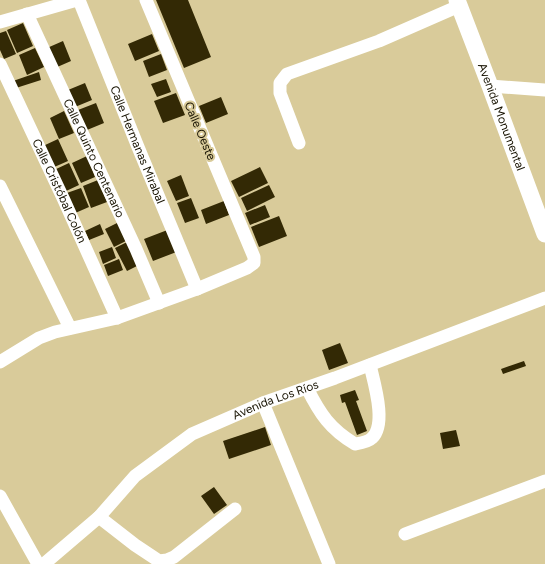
<svg xmlns="http://www.w3.org/2000/svg" width="545" height="564" viewBox="0 0 545 564" font-family="Figtree,sans-serif">
  <rect width="100%" height="100%" fill="#d9cb9a"/>
  <path fill="#332905" d="M156 0H188L211 57 184 68Z
    M23 23 33 46 17 53 7 30Z
    M6 31 16 54 4 59 0 50V33Z
    M152 34 159 51 135 61 128 44Z
    M63 41 71 61 55 68 47 48Z
    M35 48 44 67 27 75 19 55Z
    M161 54 167 70 149 77 143 61Z
    M39 72 41 80 16 88 13 81Z
    M166 79 171 92 157 97 151 84Z
    M85 83 92 100 75 107 68 90Z
    M176 93 185 115 163 123 154 101Z
    M221 97 228 114 206 123 199 106Z
    M96 103 104 123 87 130 78 110Z
    M64 111 74 133 59 139 50 118Z
    M58 139 68 161 52 168 43 146Z
    M87 156 95 177 81 183 72 163Z
    M69 163 79 185 64 192 54 170Z
    M260 167 268 183 239 197 231 181Z
    M181 175 189 196 176 201 167 181Z
    M98 180 107 202 91 208 83 186Z
    M269 185 275 197 247 211 241 198Z
    M81 188 89 207 73 214 64 194Z
    M191 198 199 218 185 223 177 203Z
    M224 201 229 215 206 224 201 210Z
    M265 205 270 217 250 225 245 213Z
    M279 216 287 236 259 247 251 227Z
    M119 222 128 240 114 247 105 229Z
    M100 224 104 234 89 240 85 231Z
    M170 229 179 251 153 261 144 239Z
    M129 241 141 264 127 271 115 248Z
    M112 247 116 258 103 264 99 252Z
    M119 259 123 270 108 276 104 265Z
    M340 343 348 363 329 370 322 350Z
    M524 361 526 366 503 374 501 369Z
    M355 390 359 400 356 401 367 431 357 435 345 402 342 403 340 395Z
    M265 427 271 445 229 459 223 441Z
    M456 430 460 446 443 449 440 433Z
    M214 487 227 505 214 514 201 496Z"/>
  <g fill="none" stroke-linecap="round" stroke-linejoin="round">
    <g stroke="#fff" stroke-width="13">
      <path id="s1" d="M79 0 138 147 197 289"/>
      <path id="s2" d="M27 14 136 249 159 303"/>
      <path d="M0 22 77 0"/>
      <path id="s3" d="M0 64 63 198 117 318"/>
      <path d="M490 86 545 90"/>
      <path d="M299 143 280 93V83L287 74 379 41 459 6"/>
      <path d="M0 186 70 328"/>
      <path d="M0 362 39 338 55 332 117 318 197 289 247 268 254 263V257L146 0"/>
      <path d="M307 388C320 414 330 429 355 444 361 443 368 442 372 438 387 424 374 383 370 365"/>
      <path d="M263 403 329 564"/>
      <path d="M0 496 38 564"/>
      <path d="M99 517 135 545 159 561 167 560 174 557 235 509"/>
      <path d="M405 534 545 481"/>
      <path id="s4" d="M44 564 99 517 135 476 192 434 263 403 335 378 545 298"/>
    </g>
    <path stroke="#fff" stroke-width="17" id="s5" d="M457 0 490 86 545 234"/>
  </g>
  <g text-anchor="middle" dominant-baseline="central" stroke-width="4" stroke-linejoin="round" paint-order="stroke">
    <g font-size="12" fill="#181302" stroke="#d9cb9a">
      <text stroke="none"><textPath href="#s5" startOffset="125">Avenida Monumental</textPath></text>
      <text transform="translate(200 131) rotate(67)">Calle Oeste</text>
      <text stroke="none"><textPath href="#s1" startOffset="156">Calle Hermanas Mirabal</textPath></text>
      <text stroke="none"><textPath href="#s2" startOffset="159">Calle Quinto Centenario</textPath></text>
      <text stroke="none"><textPath href="#s3" startOffset="140">Calle Cristóbal Colón</textPath></text>
      <text stroke="none"><textPath href="#s4" startOffset="288">Avenida Los Ríos</textPath></text>
    </g>
  </g>
</svg>
